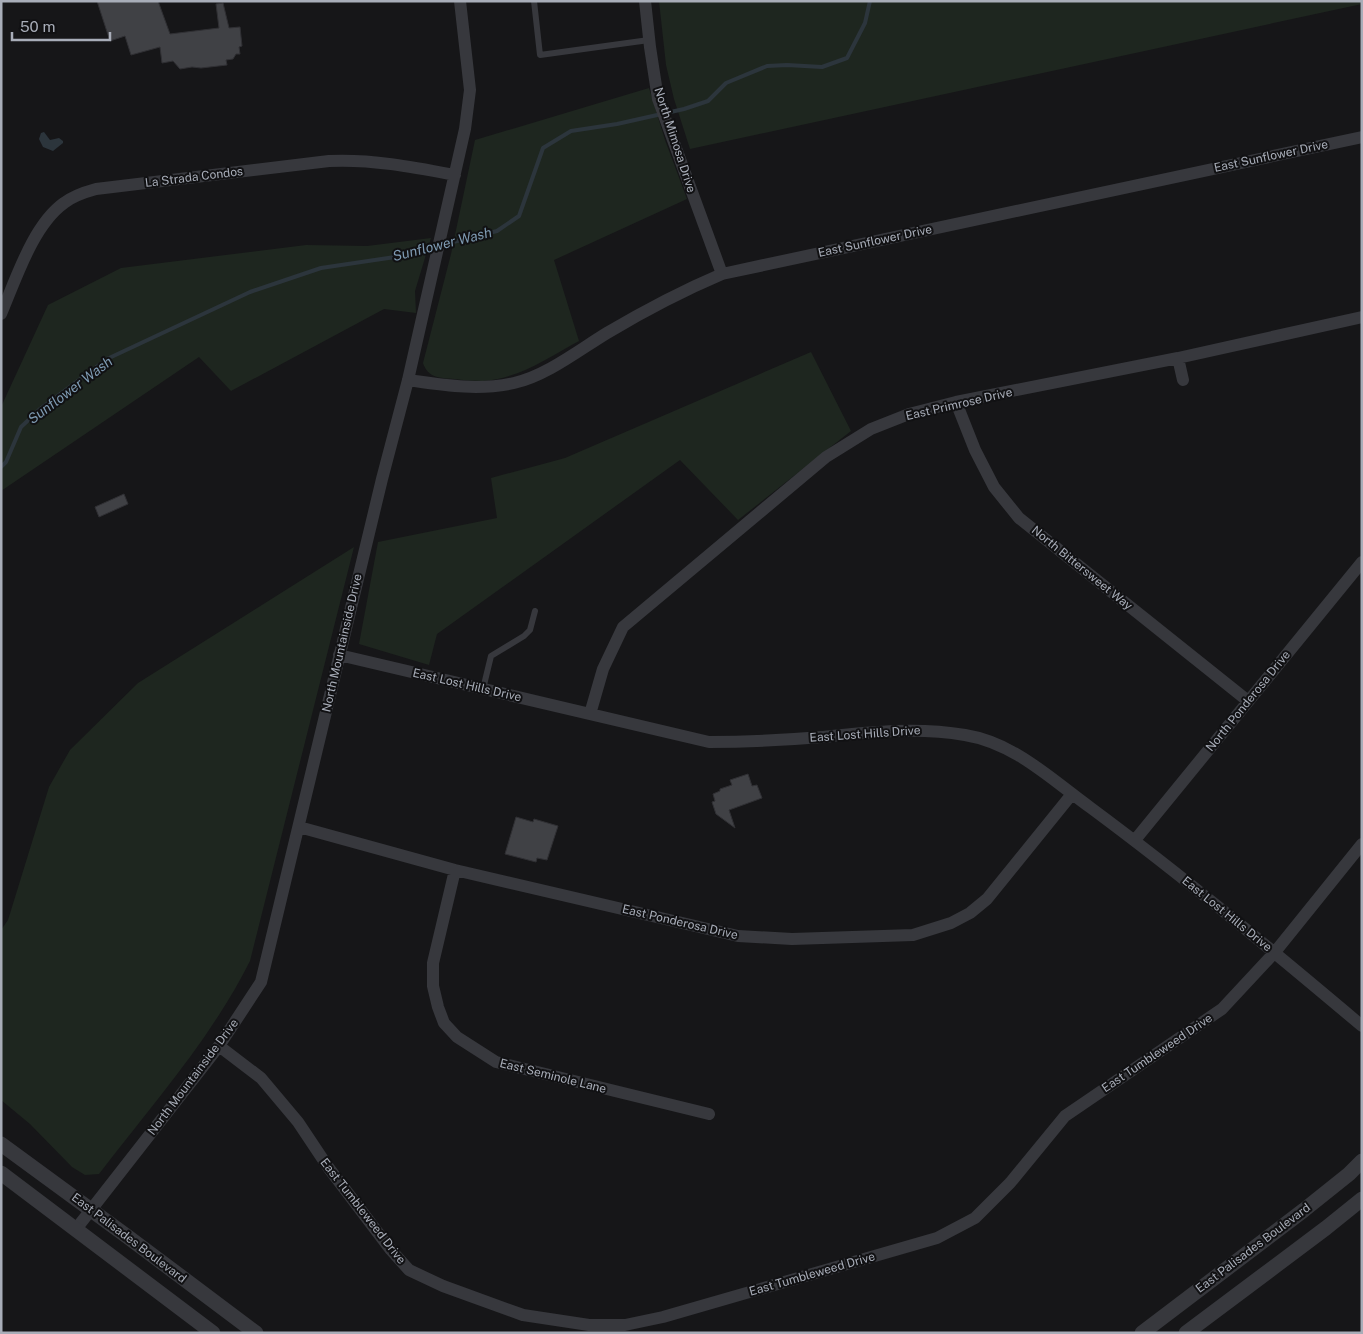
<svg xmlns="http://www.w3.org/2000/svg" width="1363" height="1334" viewBox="0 0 1363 1334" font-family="'Public Sans',sans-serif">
  <rect width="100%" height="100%" fill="#161618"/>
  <path fill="#1e261f" d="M659 1H1362V4L690 149 674 99 666 65Z
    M649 88 665 140 687 199 554 260 579 341C548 358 518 379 482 381 473 381 463 380 454 379 440 378 428 378 423 363L451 254 475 140Z
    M431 238 415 291 416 313 384 309 231 391 199 357 1 491V407L48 305 121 268 306 245 367 246Z
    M811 352 851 431 738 520 680 460 437 634 429 665 359 644 378 542 497 518 491 478 565 458Z
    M354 547 250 961C211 1039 151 1106 99 1174L85 1175 72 1167 30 1124 1 1100V930L8 920 49 787 70 750 138 683Z"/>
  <path fill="#2c353c" d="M44 132 50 140 59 138 63 141V143L53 151 43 147 39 139 41 133Z"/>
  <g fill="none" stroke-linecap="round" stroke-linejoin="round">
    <path stroke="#2c353c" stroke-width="4" d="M441 245 497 231 519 216 543 148 571 131 617 124 684 109 708 101 726 83 767 66 787 65 822 67 847 58 865 23 870 1
      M1 467 6 462 21 427 40 409 107 359 250 292 321 268 395 257 435 247"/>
  </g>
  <path fill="#404145" stroke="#303034" d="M97 1H158L170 34 219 28 216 4 223 3 229 28 240 27 242 46 239 47 240 54H236L233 59 226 60 227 65 201 68 192 67 180 69 173 61 162 63 160 47 131 55 125 36 110 41Z
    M124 494 128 504 99 517 95 507Z
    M748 774 752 786 757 785 762 798 729 810 735 828 716 814 712 802 715 801 713 794 720 791V789L732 785 730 780Z
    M516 817 533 822 534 819 558 826 547 860 537 858 536 862 505 854Z"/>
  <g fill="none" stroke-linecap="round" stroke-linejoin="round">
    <path stroke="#37383d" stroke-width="6" d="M534 1 540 55 649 40
      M483 689 491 656 524 636 530 630 535 611"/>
    <path stroke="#37383d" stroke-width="12" d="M645 1 650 47 658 99 722 274
      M1 314C16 279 33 225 64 203 73 196 85 192 96 189L329 161C372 159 413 167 455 175
      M1178 358 1183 380
      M408 380C443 385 478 391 514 383 546 376 579 350 607 333 644 311 682 291 722 274L1362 137
      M956 402 975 450 994 487 1019 518 1248 701
      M339 655 709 742C747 742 785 740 822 737 871 732 917 727 965 735 1015 743 1052 780 1091 808 1184 877 1273 951 1362 1026
      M590 714 603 669 623 627 826 457 871 429 909 414 956 402 1178 358 1362 317
      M299 827 455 870 738 936 792 939 913 935 951 923 970 913 987 899 1072 794
      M1135 840 1362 562
      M455 870 433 963V986L438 1007 444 1023 457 1037 496 1062 709 1114
      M219 1046 261 1078 298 1122 328 1167 391 1250 409 1270 443 1286 523 1315 589 1325H625L663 1317 937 1238 975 1218 1010 1183 1065 1116 1222 1009 1275 952 1362 844
      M76 1229 219 1046 261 982 382 479 408 380 465 129 470 90 460 1"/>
    <path stroke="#37383d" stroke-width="15" d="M1 1144 128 1237 256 1333
      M1 1173 213 1333
      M1142 1333 1304 1210 1349 1174 1362 1161
      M1186 1333 1326 1228 1362 1199"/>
  </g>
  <g text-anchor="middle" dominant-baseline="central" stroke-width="4" stroke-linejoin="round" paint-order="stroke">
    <g font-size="12" fill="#a8adb8" stroke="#111113">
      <text transform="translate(675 140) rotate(72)">North Mimosa Drive</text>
      <text transform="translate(1271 156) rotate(-12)">East Sunflower Drive</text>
      <text transform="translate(194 177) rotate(-7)">La Strada Condos</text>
      <text transform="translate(875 241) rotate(-12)">East Sunflower Drive</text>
      <text transform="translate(959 404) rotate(-13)">East Primrose Drive</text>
      <text transform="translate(1082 568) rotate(39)">North Bittersweet Way</text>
      <text transform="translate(342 643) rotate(-77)">North Mountainside Drive</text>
      <text transform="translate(467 685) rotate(13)">East Lost Hills Drive</text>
      <text transform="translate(1248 701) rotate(-51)">North Ponderosa Drive</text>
      <text transform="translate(865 734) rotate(-4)">East Lost Hills Drive</text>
      <text transform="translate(1227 914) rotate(39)">East Lost Hills Drive</text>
      <text transform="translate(680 922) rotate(13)">East Ponderosa Drive</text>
      <text transform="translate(1157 1053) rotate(-34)">East Tumbleweed Drive</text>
      <text transform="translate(553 1076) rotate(14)">East Seminole Lane</text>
      <text transform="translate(193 1077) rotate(-53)">North Mountainside Drive</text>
      <text transform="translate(363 1211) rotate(52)">East Tumbleweed Drive</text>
      <text transform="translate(129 1238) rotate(37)">East Palisades Boulevard</text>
      <text transform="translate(1253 1248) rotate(-37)">East Palisades Boulevard</text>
      <text transform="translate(812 1274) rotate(-16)">East Tumbleweed Drive</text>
    </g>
    <g font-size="14" font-style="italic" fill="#7f9bb3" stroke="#111113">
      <text transform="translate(442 244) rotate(-14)">Sunflower Wash</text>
      <text transform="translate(70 390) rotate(-37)">Sunflower Wash</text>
    </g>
  </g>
  <rect width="1363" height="1334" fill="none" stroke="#a8adb8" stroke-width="5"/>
  <path d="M12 32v8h98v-8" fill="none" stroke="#a8adb8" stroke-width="2.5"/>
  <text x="20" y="32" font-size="15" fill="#a8adb8" stroke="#111113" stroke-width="4" paint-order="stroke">50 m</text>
</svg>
